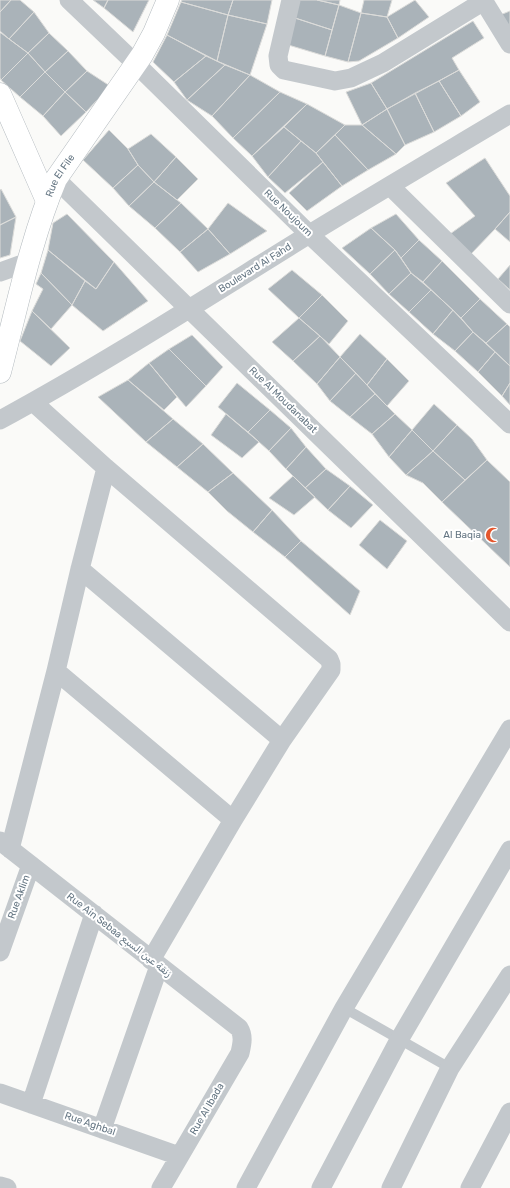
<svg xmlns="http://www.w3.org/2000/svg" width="510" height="1188" viewBox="0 0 510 1188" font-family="Rubik,Cairo,sans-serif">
  <rect width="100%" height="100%" fill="#fafaf8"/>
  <path fill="#aab3b9" stroke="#dcdcda" d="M0 0H11L0 12Z
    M11 0H20L34 12 9 39 0 31V12Z
    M93 0H108L104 8Z
    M108 0H149L133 32 104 8Z
    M182 0H233L228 15 181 2Z
    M233 0H272L267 24 228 15Z
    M297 0H317L339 5 332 30 292 17Z
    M317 0H340L339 5Z
    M364 0H392L387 17 361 13Z
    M415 0 429 17 398 38 387 17Z
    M181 2 228 15 217 61 167 35Z
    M339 5 361 13 348 62 325 56Z
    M510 11V29L500 15Z
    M34 12 49 33 28 53 9 39Z
    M361 13 387 17 398 38 359 61 348 62Z
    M228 15 267 24 250 75 217 61Z
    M292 17 332 30 325 56 285 44Z
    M473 21 484 38 452 58 459 70 387 109 371 83Z
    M0 33H1L28 53 1 80 0 78Z
    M49 33 68 51 45 72 28 53Z
    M167 35 206 56 174 82 153 62Z
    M68 51 87 71 65 92 45 72Z
    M28 53 45 72 20 97 1 80Z
    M206 56 225 65 187 100 174 82Z
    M225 65 250 75 212 116 187 100Z
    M459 70 480 102 461 116 439 81Z
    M87 71 110 86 86 112 65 92Z
    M45 72 65 92 43 116 20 97Z
    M250 75 280 92 233 138 212 116Z
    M439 81 461 116 434 132 415 93Z
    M371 83 387 109 362 125 346 92Z
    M65 92 86 112 61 136 43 116Z
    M280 92 307 104 252 156 233 138Z
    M415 93 434 132 405 145 387 109Z
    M307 104 345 125 316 153 284 127Z
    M387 109 405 145 396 154 362 125Z
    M345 125H362L396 154 368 170 335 135Z
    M284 127 301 141 268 177 252 156Z
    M109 130 128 149 138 165 113 188 83 160Z
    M151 134 176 157 154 182 138 165 128 149Z
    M335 135 368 170 342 186 316 153Z
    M301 141 316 153 323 162 285 193 268 177Z
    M176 157 198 179 177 200 154 182Z
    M485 158 510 196V212L495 229 471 254 450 234 475 216 446 183Z
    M323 162 342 186 307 211 289 193Z
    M138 165 154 182 129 206 113 188Z
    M154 182 181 203 155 228 129 206Z
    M1 189 16 217 0 225V190Z
    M181 203 208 229 180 252 155 228Z
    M228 203 267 231 230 254 208 229Z
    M510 212V242L495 229Z
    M67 214 114 262 96 289 48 250 53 223Z
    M396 214 419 240 401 258 395 250 371 228Z
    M16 217 10 255 0 258V225Z
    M371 228 395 250 370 274 342 248Z
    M208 229 230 254 198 272 180 252Z
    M419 240 442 261 423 282 411 273 401 258Z
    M48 250 85 281 72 305 41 273Z
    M395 250 411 273 389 294 370 274Z
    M442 261 480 299 461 318 423 282Z
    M114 262 148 301 103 331 72 305 85 281 96 289Z
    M510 265V290L498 279Z
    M292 270 322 295 299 318 268 289Z
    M41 273 72 305 51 329 32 311 43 289 36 284Z
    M411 273 431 290 409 312 389 294Z
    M431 290 453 310 433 334 409 312Z
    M322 295 348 321 329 344 299 318Z
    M480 299 507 324 486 343 473 332 461 318Z
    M453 310 473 332 455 351 433 334Z
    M32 311 70 348 51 366 20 341Z
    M299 318 320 336 293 361 272 342Z
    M507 324 510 327V366L486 343Z
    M473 332 495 352 478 372 455 351Z
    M360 334 387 359 367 385 340 357Z
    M192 335 223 367 206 386 169 349Z
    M320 336 340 357 317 384 293 361Z
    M169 349 206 386 186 407 149 363Z
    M495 352 510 366V383L502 396 478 372Z
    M340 357 356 373 330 401 317 384Z
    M387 359 409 381 387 406 367 385Z
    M149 363 177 397 164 410 128 380Z
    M356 373 375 394 350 417 330 401Z
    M128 380 173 419 146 442 98 397Z
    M237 383 270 410 248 432 218 407Z
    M510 383V405L502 396Z
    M375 394 395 414 372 434 350 417Z
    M434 404 457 425 433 451 412 430Z
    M270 410 291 428 269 451 248 432Z
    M226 414 259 442 242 458 211 435Z
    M395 414 412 430 389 457 372 434Z
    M173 419 203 444 177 467 146 442Z
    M457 425 472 439 487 460 465 480 433 451Z
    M291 428 306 447 286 469 269 451Z
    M412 430 433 451 406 475 389 457Z
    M203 444 233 473 208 492 177 467Z
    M306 447 326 469 305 488 286 469Z
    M433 451 465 480 442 502 423 483 406 475Z
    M487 460 510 482V567L442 502Z
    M326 469 350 486 328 510 305 488Z
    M233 473 272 510 253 532 227 511 208 492Z
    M293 476 315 497 294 515 269 498Z
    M350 486 373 505 351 528 328 510Z
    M272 510 301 541 285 557 253 532Z
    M380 520 407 541 387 569 359 545Z
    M301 541 360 591 350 615 285 557Z"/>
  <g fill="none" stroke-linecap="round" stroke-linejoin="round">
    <g stroke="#b3babf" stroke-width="23">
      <g id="secondary">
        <path d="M0 94 47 201"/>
        <path id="s1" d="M0 372C17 308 30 241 56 179L142 55 154 33 168 0"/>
      </g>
    </g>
    <path stroke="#c3c8cc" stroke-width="10" d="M344 1008 450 1068"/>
    <path stroke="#c3c8cc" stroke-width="19" d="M69 0 136 64 309 234 510 424
      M291 0 278 56 279 65 284 70 335 81 351 78 383 63 484 1
      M483 0 510 44
      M56 179 510 622
      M390 186 510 304
      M0 272 28 262
      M33 402 106 468 329 659 331 664V670L282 740 233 820 151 960
      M0 420C105 363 206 298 308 235 375 194 443 154 510 114
      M80 569 282 740
      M56 671 233 820
      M0 841 239 1028C244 1036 242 1044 240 1053L161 1188
      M10 849 56 671 80 569 106 468
      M0 952 31 865
      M0 1093 179 1156
      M31 1104 94 914
      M102 1129 159 966
      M0 1186 7 1188
      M246 1188 344 1008 510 729
      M321 1188 399 1040 510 850
      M391 1188 450 1068 510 975
      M470 1188 510 1112"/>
    <use href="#secondary" stroke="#fff" stroke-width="22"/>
  </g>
  <defs>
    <g id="mosque-bare" transform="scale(1.2)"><path d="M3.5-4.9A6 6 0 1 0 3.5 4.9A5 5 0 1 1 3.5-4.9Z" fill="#e4572e" stroke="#fff" stroke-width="2.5" paint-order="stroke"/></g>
  </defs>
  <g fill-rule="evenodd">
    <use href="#mosque-bare" x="493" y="535"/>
  </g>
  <g text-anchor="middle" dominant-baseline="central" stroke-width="4" stroke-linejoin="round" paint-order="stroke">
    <g font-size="10" fill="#657683" stroke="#fff">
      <text stroke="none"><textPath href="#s1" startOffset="206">Rue El File</textPath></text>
      <text transform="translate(288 213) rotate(44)">Rue Noujoum</text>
      <text transform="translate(255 268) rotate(-32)">Boulevard Al Fahd</text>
      <text transform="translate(283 400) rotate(44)">Rue Al Moudanabat</text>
      <text transform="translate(19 897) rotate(-70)">Rue Aklim</text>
      <text transform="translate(119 935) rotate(38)">Rue Ain Sebaa زنقة عين السبع</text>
      <text transform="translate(207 1109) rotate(-60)">Rue Al Ibada</text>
      <text transform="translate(90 1124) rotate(19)">Rue Aghbal</text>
    </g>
    <g font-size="10" fill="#657683" stroke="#fff" text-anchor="end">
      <text x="481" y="535">Al Baqia</text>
    </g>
  </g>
</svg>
